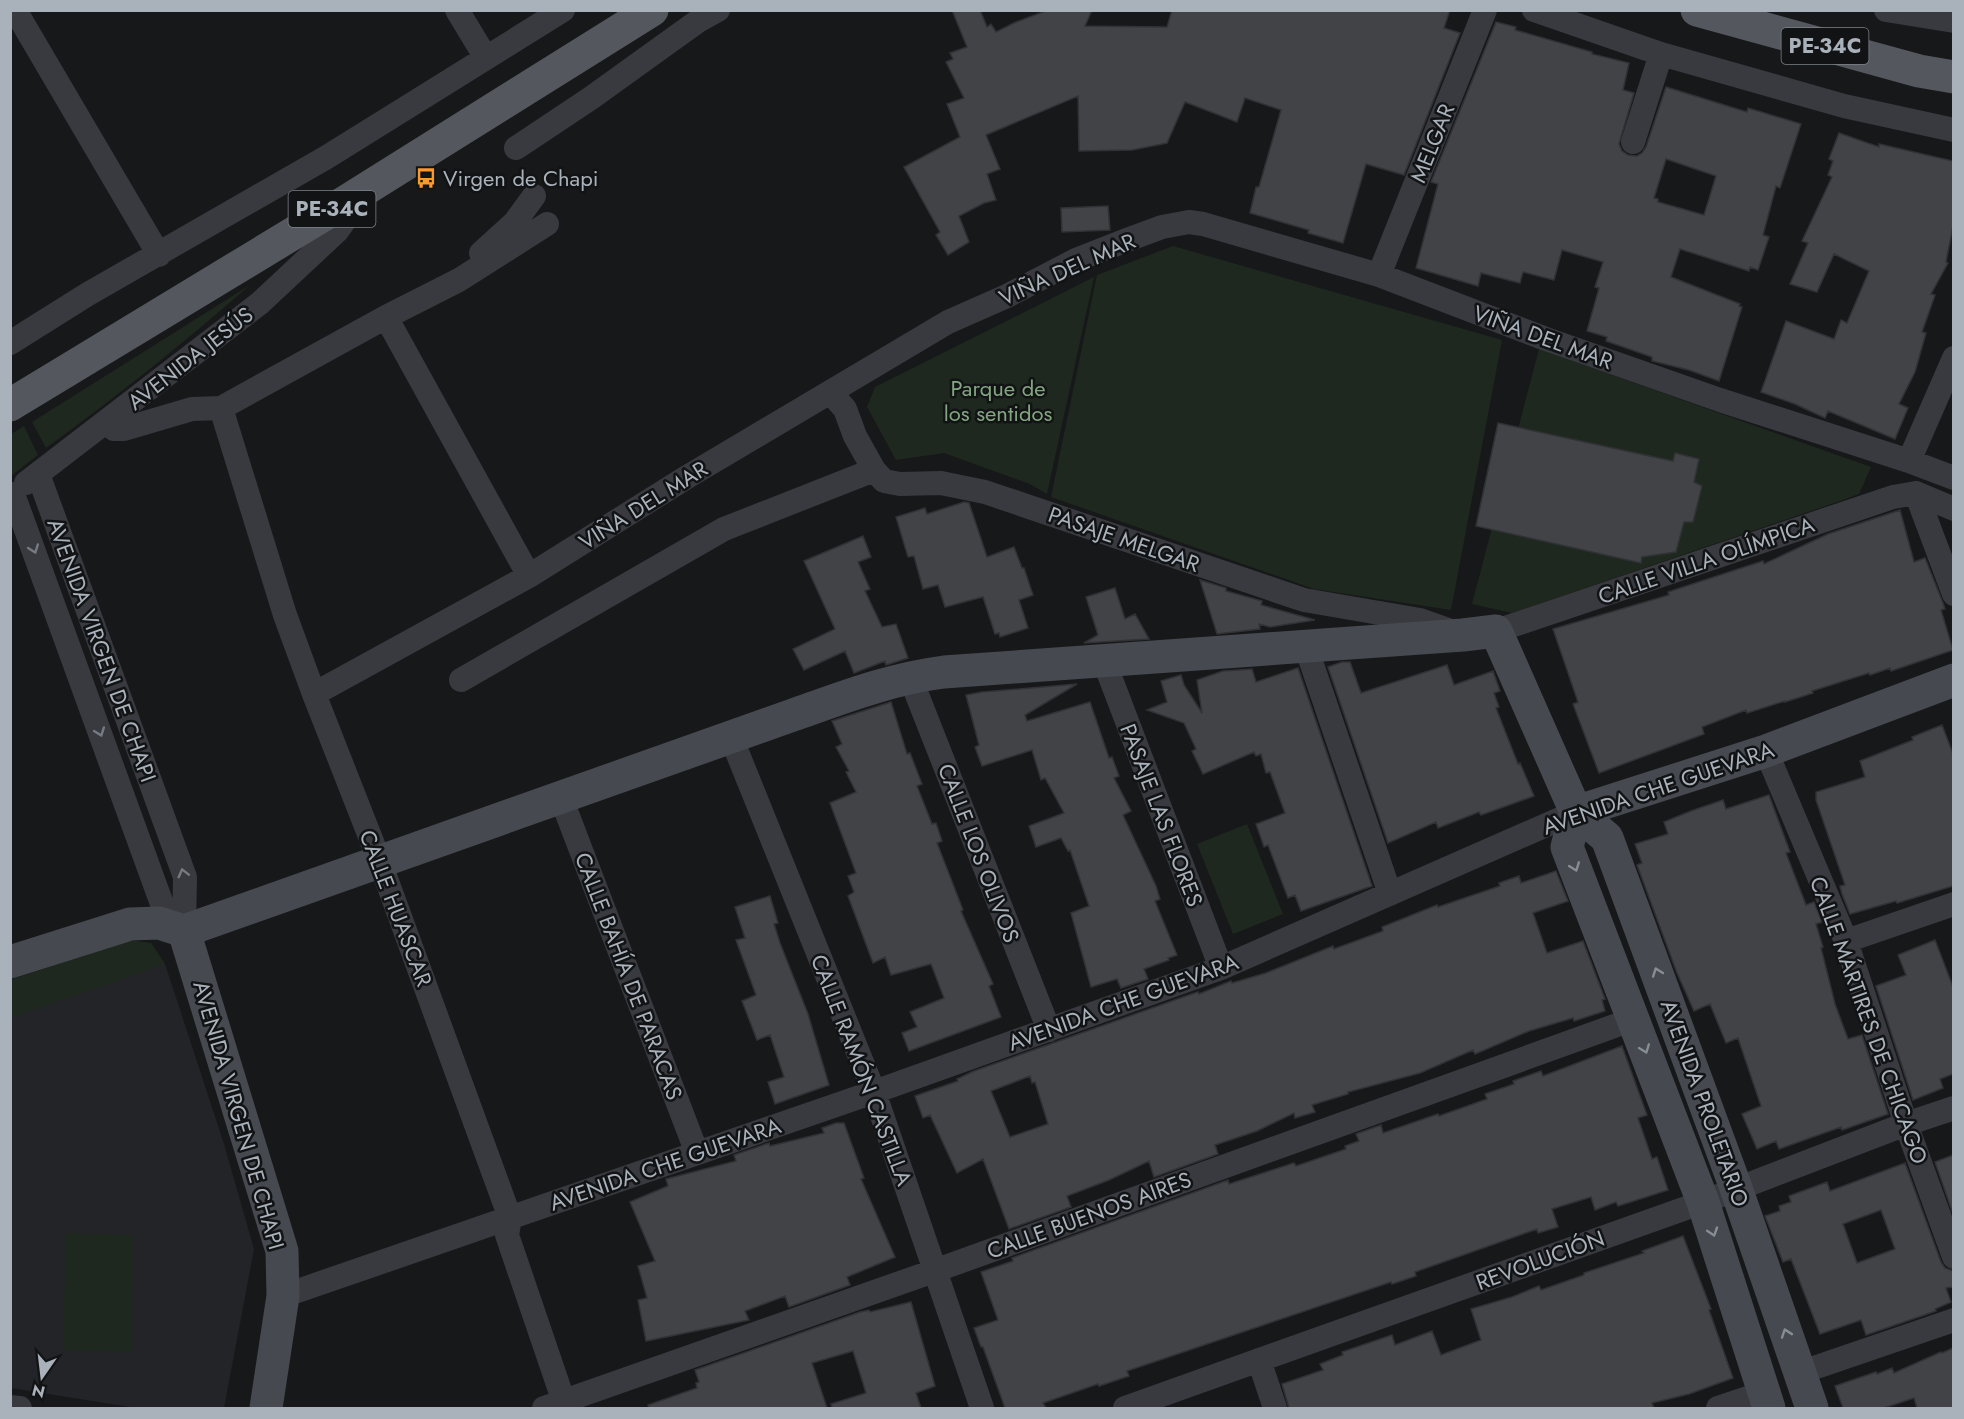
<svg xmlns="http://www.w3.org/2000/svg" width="1964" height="1419" viewBox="0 0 1964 1419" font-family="Jost,sans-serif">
  <rect width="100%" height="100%" fill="#17181a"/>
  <path fill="#232427" d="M151 943 165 964 224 1144 254 1249 224 1408H136L11 1388 10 980Z"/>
  <path fill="#1f281f" d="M1173 246 1502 340 1451 610 1314 589 1051 497 1097 275Z
    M1094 277 1047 494 1030 484 944 453 896 460 867 407 875 387Z
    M250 285C184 343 116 397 46 448L32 422Z
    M1539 349 1871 467 1859 494 1843 500 1512 613 1472 604Z
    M24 426 38 455 11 476V434Z
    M1247 824 1283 914 1233 934 1197 844Z
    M130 940 151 943 165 964 11 1018 10 980Z
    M66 1233 134 1235 131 1352 63 1350Z"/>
  <path fill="#414347" stroke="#313236" stroke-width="1.5" fill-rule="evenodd" d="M952 10H980L987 27 991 24 996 32 1016 22 1048 10H1092L1085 26 1167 27 1172 10H1450L1444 28 1460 33 1404 175 1366 164 1343 243 1308 233 1309 230 1250 213 1256 187H1259L1281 110 1245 98 1237 122 1185 102 1167 143 1132 150 1079 151 1078 96 986 135 1000 169 987 174 996 200 984 203 959 216 969 242 948 255 936 235 940 232 904 167 960 137 947 104 964 98 946 62 953 59 950 53 967 47Z
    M1496 22 1516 27 1515 30 1592 52V54L1629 63 1623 90 1634 93 1619 144 1622 151 1628 155 1637 156 1642 153 1646 147 1666 87 1747 112 1748 108 1801 124 1780 188 1776 186 1763 235 1769 237 1758 270 1750 267 1749 271 1680 249 1671 277 1740 304 1739 306 1742 307 1719 381 1689 370 1652 361V357L1606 341 1607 337 1587 331 1599 288 1595 287 1603 262 1562 250 1554 280 1523 272 1520 283 1481 273 1478 286 1416 268 1438 184 1431 182ZM1666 159 1716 176 1704 215 1658 202V199L1654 198Z
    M1839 133 1879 147V144L1953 161V226L1946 262 1948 263 1931 294 1935 295 1922 332 1926 333 1915 372 1899 404 1908 408 1895 439 1828 411 1825 418 1795 404 1761 392 1786 321 1834 339 1841 320 1847 323 1869 271 1834 254 1817 292 1790 284 1808 243 1802 241 1832 177 1828 175 1833 161 1829 159Z
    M1108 206 1110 230 1062 232 1061 208Z
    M1498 423 1673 461 1675 453 1699 459 1694 482 1702 486 1693 522H1684L1676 552 1642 557 1641 563 1476 526Z
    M964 502 969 503 987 557 1014 547 1022 568H1024L1033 595 1019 600 1028 628 1000 637 999 633 995 634 983 597 945 607 938 585 923 589 914 556 908 557 896 517 925 508 927 514Z
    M1900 510 1914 562 1925 558 1943 603 1945 609 1941 610 1953 650 1891 671 1890 668 1870 675 1869 673 1812 691 1813 693 1785 702V701L1747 713 1746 710 1702 727 1704 734 1599 773 1573 704 1578 702 1553 629 1669 595 1668 592 1763 561 1764 564 1828 534Z
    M863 536 871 557 858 562 870 589 865 591 882 627 896 624 908 658 886 665 885 661 854 673 845 651 804 670 793 649 835 629 804 561Z
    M1200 580 1226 588V591L1262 601 1261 605 1315 620 1270 627 1259 624 1260 629 1217 634Z
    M1115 588 1125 619 1135 614 1149 639 1084 643 1098 635 1086 597Z
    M1342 662H1350L1361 693 1447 665 1454 685 1493 671 1500 691 1494 693 1499 707 1496 708 1518 764 1520 763 1534 796 1481 815 1479 812 1438 828 1436 822 1388 843 1328 667Z
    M1298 668 1372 886 1301 911 1295 895 1288 898 1268 845 1264 847 1256 824 1285 813 1270 772 1266 773 1261 754 1256 756 1254 752 1203 774 1192 751 1196 749 1184 723 1147 710 1167 702 1161 681 1181 675 1184 685 1202 713 1197 680 1223 671 1252 669 1256 682Z
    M1077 684 1025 715 1027 721 1090 702 1109 758 1112 757 1119 776 1114 778 1131 811 1123 815 1156 886 1160 899 1155 901 1177 955 1168 958 1169 960 1144 969 1148 979 1121 988 1117 979 1091 987 1071 913 1089 906 1070 850 1068 851 1061 838 1036 847 1029 826 1064 813 1045 778 1041 780 1032 750 982 766 975 747 979 745 966 695 982 692Z
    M891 702 907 754 910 753 922 784 917 786 932 824 936 823 942 841 937 843 963 910 961 911 993 984 989 986 1001 1017 909 1051 902 1033 917 1027 910 1012 944 998 931 964 891 975 885 957 873 963 848 896 854 892 848 876 856 873 830 803 856 792 846 772 849 771 836 747 842 744 832 721Z
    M1942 725 1953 754V886L1897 903 1896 901 1850 914 1842 894 1840 886 1845 885 1816 800V792L1865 777 1860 761 1913 740 1912 737Z
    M1769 795 1790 852 1786 853 1806 905 1814 902 1822 922 1816 924 1823 947 1821 948 1835 1004 1848 1039 1862 1035 1888 1114 1842 1130 1841 1127 1779 1149 1776 1141 1757 1149 1742 1114 1761 1106 1738 1038 1726 1043 1710 1004 1694 1011 1677 973 1637 865 1642 863 1635 844 1668 834 1664 822 1691 811 1723 800 1726 809Z
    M1556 871 1568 901 1533 913 1547 953 1583 941 1605 999 1602 1000 1605 1011 1574 1021 1573 1018 1529 1031 1475 1054 1473 1050 1420 1073 1348 1092V1094L1312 1105 1315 1112 1295 1118 1294 1113 1257 1131 1215 1145 1218 1154 1154 1177 1149 1161 1109 1180 1067 1196 1071 1207 1009 1229 983 1159 957 1173 930 1115 923 1118 915 1096 958 1081 957 1079 974 1071 1189 995 1198 992 1199 994 1231 981 1232 983 1266 973 1333 946 1334 949 1383 931 1382 927 1437 905 1438 907 1500 886 1499 883 1519 876 1521 883ZM1030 1076 1032 1083 1035 1082 1048 1124 1010 1137 991 1091Z
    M770 896 778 923 774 924 780 943 808 1014 829 1085 775 1104 768 1082 784 1077 770 1035 757 1040 742 1001 756 995 736 940 745 938 735 907Z
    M1935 940 1953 987V1074L1940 1079 1943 1088 1913 1100 1876 986 1906 975 1898 955Z
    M1622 1046 1647 1115 1638 1118 1652 1159 1657 1157 1668 1190 1618 1206 1616 1202 1595 1210 1591 1197 1552 1209 1558 1227 1538 1233 1537 1229 1415 1272 1416 1276 1392 1284 1391 1282 1127 1371 1129 1376 1099 1386 1098 1384 1043 1403 1046 1408H1005L983 1347H981L974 1328 998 1320 981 1272 1013 1261 1012 1258 1228 1180 1229 1184 1294 1163 1296 1166 1346 1149 1345 1146 1359 1141 1356 1134 1381 1125 1383 1133 1438 1114 1439 1116 1487 1099 1485 1094 1514 1084 1513 1081 1541 1071 1543 1076Z
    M836 1123H844L864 1178 861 1179 895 1257 847 1277 850 1285 789 1307 785 1296 745 1311 749 1320 646 1341 638 1300 647 1298 638 1266 655 1261 630 1202 668 1186 666 1179 736 1161 734 1155 769 1143 770 1146 824 1133 822 1128Z
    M1953 1155V1214L1935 1162Z
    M1905 1163 1941 1262 1945 1268 1953 1271V1287L1946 1288 1951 1302 1935 1309 1936 1311 1866 1335 1861 1320 1820 1334 1791 1259 1783 1262 1765 1216 1780 1211 1779 1206 1791 1202 1789 1196 1827 1182 1830 1191ZM1881 1210 1895 1249 1857 1263 1843 1224Z
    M1683 1236 1711 1309 1709 1310 1733 1378 1689 1394 1652 1403 1654 1408H1289L1282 1384 1323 1370 1320 1364 1343 1355 1342 1352 1392 1335 1395 1345 1432 1331 1441 1355 1481 1340 1471 1309 1512 1297 1539 1286 1541 1290 1584 1275V1273L1644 1253 1642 1251Z
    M911 1302 935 1386 916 1393 921 1408H832L831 1404 866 1393 853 1351 812 1363 827 1408H649L648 1405 697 1388 696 1383 699 1382 695 1370 860 1312 869 1310 870 1312Z
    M1953 1348V1408H1917L1914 1398 1884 1408H1843L1835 1386 1876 1372 1877 1374 1892 1368 1894 1373 1941 1352 1942 1353Z"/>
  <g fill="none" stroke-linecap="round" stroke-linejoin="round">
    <path stroke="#383a3f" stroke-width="24" d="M15 10 159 255
      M457 10 486 58
      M1534 10 1661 54 1844 106 1954 130
      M1886 10 1954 21
      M1633 142 1661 54
      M516 148 591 98 698 21 718 10
      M481 253 515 222 534 196
      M1379 275 1485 10
      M386 317 529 576
      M10 343 88 294 327 157 563 10
      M831 393 845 409 855 436 874 470 884 481 900 484 941 483 985 492 1304 600 1420 620 1454 632
      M221 408 285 615 314 694 380 862 510 1218 507 1235 566 1408
      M107 422 114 429H124L192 409 221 408 386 317 459 280 547 224
      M1909 461 1954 358
      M38 474 185 877 184 931
      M26 483 260 303 337 231 347 217 345 202
      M1916 493 1954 594
      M1916 493 1954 509
      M13 494 162 904 184 931
      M1496 631 1893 497 1916 493
      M1306 647 1390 894
      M1104 661 1221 968
      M910 677 1049 1030
      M461 680 724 529 874 470
      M314 694 529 576 687 477 948 322 1007 296 1076 260 1127 240 1162 227 1189 222 1203 224 1379 275 1546 339 1720 400 1909 461 1954 478
      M731 737 874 1092 982 1408
      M1766 751 1846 941 1906 1124 1954 1257
      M561 798 697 1153
      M1846 941 1954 904
      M283 1296 874 1092 1221 968 1576 812
      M1259 1360 1275 1408
      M1799 1373 1954 1320
      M10 1407 20 1408
      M544 1408 934 1271 1634 1019
      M1125 1408 1703 1202 1906 1124 1954 1108
      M1718 1408 1763 1393"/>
    <path stroke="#46494f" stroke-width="33" d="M1576 812 1567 847 1703 1202 1769 1408
      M1576 812 1766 751 1954 680
      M184 931 793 715C844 697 890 679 944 672L1463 635 1496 631 1576 812 1607 838 1736 1188 1812 1408
      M184 931 282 1251 283 1296 266 1408
      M10 962 130 924 159 923 184 931"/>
    <path stroke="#54585e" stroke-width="33" d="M1697 10 1919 71 1954 77
      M10 405 345 202 652 10"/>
  </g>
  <defs><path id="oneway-chevron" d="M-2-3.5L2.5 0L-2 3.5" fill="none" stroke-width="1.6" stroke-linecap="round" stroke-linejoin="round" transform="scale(1.5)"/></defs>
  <g stroke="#767b83">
    <use href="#oneway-chevron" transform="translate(34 549) rotate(70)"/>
    <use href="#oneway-chevron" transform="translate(100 732) rotate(70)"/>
    <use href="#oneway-chevron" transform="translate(183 873) rotate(-104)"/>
  </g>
  <g stroke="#868d95">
    <use href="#oneway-chevron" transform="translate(1575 867) rotate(69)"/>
    <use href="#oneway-chevron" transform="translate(1657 972) rotate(-110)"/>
    <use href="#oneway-chevron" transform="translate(1645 1049) rotate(69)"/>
    <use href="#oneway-chevron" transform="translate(1713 1232) rotate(72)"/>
    <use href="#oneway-chevron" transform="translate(1786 1333) rotate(-109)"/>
  </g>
  <defs>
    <g id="bus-bare" transform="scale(1.62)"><path d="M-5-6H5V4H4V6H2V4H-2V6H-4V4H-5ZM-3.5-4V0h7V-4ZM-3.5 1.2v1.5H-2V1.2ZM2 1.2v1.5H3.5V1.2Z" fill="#fb992e" stroke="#121315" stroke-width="2.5" paint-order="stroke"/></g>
  </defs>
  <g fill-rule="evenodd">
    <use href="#bus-bare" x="426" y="178"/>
  </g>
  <g text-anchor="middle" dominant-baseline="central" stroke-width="5" stroke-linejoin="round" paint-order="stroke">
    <g fill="#121315" stroke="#7c8288" stroke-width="1.5">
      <rect x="1781.5" y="28" width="87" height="36" rx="4.5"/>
      <rect x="288.5" y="191" width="87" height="36" rx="4.5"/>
    </g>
    <g font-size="21" font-weight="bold" fill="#a9b1ba">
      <text x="1825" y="46">PE-34C</text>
      <text x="332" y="209">PE-34C</text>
    </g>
    <g font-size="22" fill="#a9b1ba" stroke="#121315">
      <text transform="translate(1432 143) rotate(-68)">MELGAR</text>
      <text transform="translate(1067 269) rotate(-24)">VIÑA DEL MAR</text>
      <text transform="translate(1543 337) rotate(20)">VIÑA DEL MAR</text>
      <text transform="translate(190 358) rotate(-38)">AVENIDA JESÚS</text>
      <text transform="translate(643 505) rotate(-32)">VIÑA DEL MAR</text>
      <text transform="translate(1124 539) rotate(19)">PASAJE MELGAR</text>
      <text transform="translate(1706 560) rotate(-19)">CALLE VILLA OLÍMPICA</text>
      <text transform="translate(102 650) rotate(70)">AVENIDA VIRGEN DE CHAPI</text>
      <text transform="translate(1658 788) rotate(-19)">AVENIDA CHE GUEVARA</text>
      <text transform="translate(1162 815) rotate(69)">PASAJE LAS FLORES</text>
      <text transform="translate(979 853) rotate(69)">CALLE LOS OLIVOS</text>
      <text transform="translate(396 908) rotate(69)">CALLE HUASCAR</text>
      <text transform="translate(629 976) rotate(69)">CALLE BAHÍA DE PARACAS</text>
      <text transform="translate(1123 1002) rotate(-20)">AVENIDA CHE GUEVARA</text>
      <text transform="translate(1869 1020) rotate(70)">CALLE MÁRTIRES DE CHICAGO</text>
      <text transform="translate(862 1070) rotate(69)">CALLE RAMÓN CASTILLA</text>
      <text transform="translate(1705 1103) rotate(70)">AVENIDA PROLETARIO</text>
      <text transform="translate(239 1115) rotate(74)">AVENIDA VIRGEN DE CHAPI</text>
      <text transform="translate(665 1164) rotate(-19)">AVENIDA CHE GUEVARA</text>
      <text transform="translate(1089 1215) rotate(-20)">CALLE BUENOS AIRES</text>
      <text transform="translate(1540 1260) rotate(-20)">REVOLUCIÓN</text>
    </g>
    <g font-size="22" fill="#a9b1ba" stroke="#121315" text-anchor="start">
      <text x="443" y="178">Virgen de Chapi</text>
    </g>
    <g font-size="22" fill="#82a67f" stroke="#121315">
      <text x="998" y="388">Parque de<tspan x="998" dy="25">los sentidos</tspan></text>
    </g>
  </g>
  <rect width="1964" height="1419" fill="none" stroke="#a9b1ba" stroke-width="24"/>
  <g transform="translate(42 1377) rotate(194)" stroke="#121315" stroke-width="4.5" paint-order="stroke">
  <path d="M0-4.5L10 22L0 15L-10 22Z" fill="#a9b1ba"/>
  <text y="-9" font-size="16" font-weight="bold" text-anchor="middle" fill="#a9b1ba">N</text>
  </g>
</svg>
